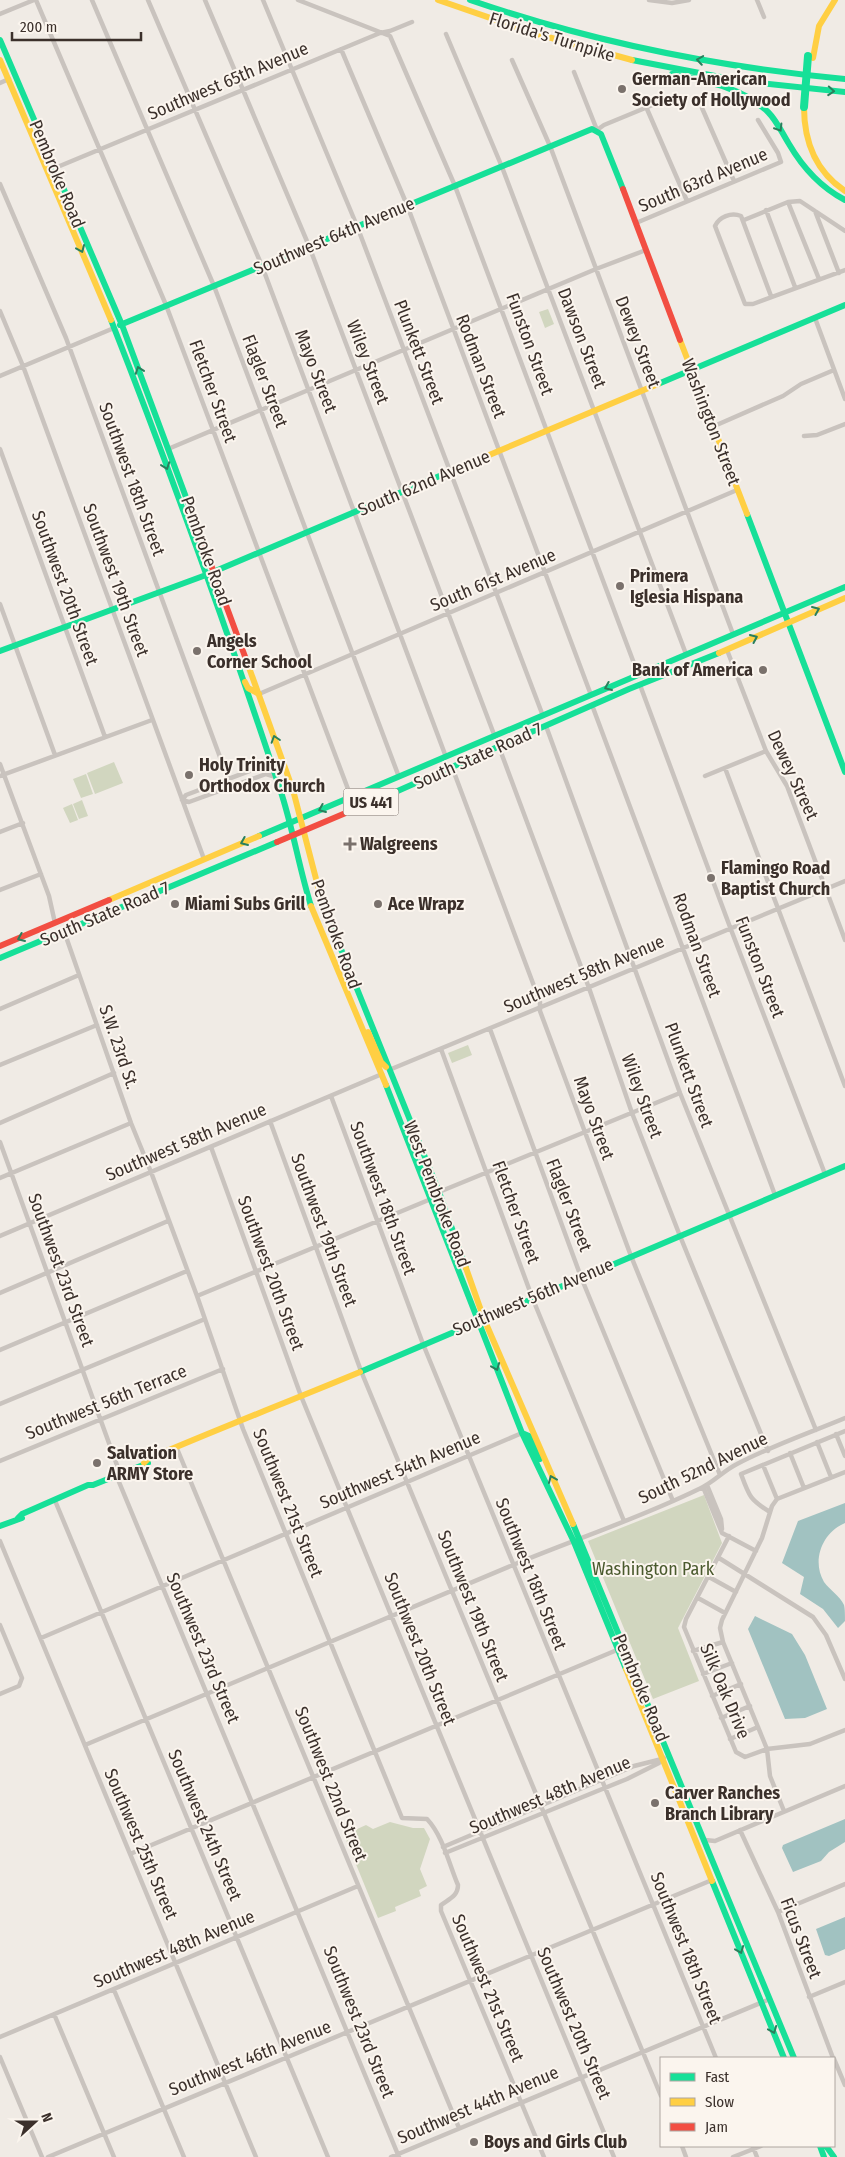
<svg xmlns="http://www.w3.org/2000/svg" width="845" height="2157" viewBox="0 0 845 2157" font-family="'Fira Sans Condensed',sans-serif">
  <rect width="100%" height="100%" fill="#f0ebe5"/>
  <path fill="#d1d6bf" d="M548 309 554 324 545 328 539 312Z
    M114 762 123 783 95 794 87 773Z
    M86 774 93 794 81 798 73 779Z
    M82 800 88 816 79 819 73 804Z
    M72 804 78 820 70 823 63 808Z
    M468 1045 472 1055 452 1063 448 1053Z
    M704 1495 722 1543 678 1628 699 1681 653 1699 588 1541Z
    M390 1822 413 1828H424L430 1839 420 1869 427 1886 419 1890 421 1896 395 1907 396 1911 378 1918 344 1835 366 1825 373 1829Z"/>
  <path fill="#a1c2c1" d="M845 1503V1523C823 1532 811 1560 824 1582 830 1590 840 1596 844 1605 845 1609 845 1616 845 1621L838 1628 823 1609 800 1594 804 1577 782 1563 798 1521Z
    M755 1616 792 1634 805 1655 827 1709 805 1718 785 1719 748 1629Z
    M845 1819V1842L829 1852 821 1861 793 1872 782 1848 783 1845Z
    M845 1917V1949L829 1956 825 1955 816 1929Z"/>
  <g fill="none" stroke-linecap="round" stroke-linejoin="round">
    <path stroke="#c9c3be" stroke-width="4.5" d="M36 0 166 305 351 797
      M92 0 214 286 399 777
      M148 0 262 266 446 757
      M205 0 309 246 495 737
      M263 0 357 226 543 716
      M298 0 390 36 455 186 638 674
      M649 0 672 3 689 0
      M757 0 764 17
      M0 14 34 0
      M446 34 502 167 686 654
      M341 49 407 205 591 695
      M512 60 550 146 733 634
      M574 72 597 130 604 125 667 99
      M0 83 9 79
      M702 108 734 181
      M647 109 687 201
      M55 168 380 33 390 31 412 22
      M0 184 66 338 231 787
      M788 202 819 279
      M766 210 795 287
      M815 211 839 273
      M744 220 788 202 800 201 845 231
      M636 223 781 162 778 153 758 120
      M771 296 741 216C731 212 719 217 715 226L745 304H753L845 270
      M0 311 23 366 204 859
      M815 318 845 399
      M0 376 114 328
      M712 427 783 396 801 384 834 370
      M804 436 817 435 845 424
      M0 449 105 737
      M168 449 596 269 646 250
      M0 604 55 755
      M727 650 766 751 787 786 845 940
      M640 685 730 927 825 1174
      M259 694 737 490
      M592 705 775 1195
      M546 726 680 1093 816 1430
      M499 747 589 988 632 1113 680 1236 768 1451
      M268 755 266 762 260 767 186 795 182 800 189 802 266 774 276 777
      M0 764 49 896 55 923
      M452 767 540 1002V1011L631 1256 720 1475
      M725 768 845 1086
      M0 776 152 720
      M705 776 766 751
      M0 832 23 823
      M0 890 41 874
      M64 931 131 1123 151 1172 197 1296 243 1429 402 1818 427 1819C443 1836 449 1864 458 1885 458 1896 449 1899 441 1905V1911L544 2157
      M0 1009 79 975
      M490 1029 581 1277 673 1501
      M441 1049 532 1297 624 1521
      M0 1065 97 1025
      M389 1070 845 881
      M331 1096 423 1344 716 2058
      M270 1121 361 1371 661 2096
      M0 1123 114 1073
      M0 1142 118 1468 119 1482 399 2157
      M211 1147 301 1396 614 2157
      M0 1178 131 1123
      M439 1192 680 1093
      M0 1236 382 1074
      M0 1293 168 1221
      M197 1296 431 1199
      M0 1350 187 1271
      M0 1404 205 1319
      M836 1434 845 1456
      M817 1442 831 1477
      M178 1451 459 2128
      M790 1453 804 1488
      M0 1461 223 1369
      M763 1465 777 1499
      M707 1485 721 1519 722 1529
      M703 1487 722 1533 756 1551
      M56 1503 328 2157
      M770 1512C750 1500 749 1496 741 1474L845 1431
      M729 1536 686 1619 684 1627 736 1752 745 1757 767 1749 810 1744 845 1730
      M0 1541 256 2157
      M719 1558 813 1617 826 1635 845 1679
      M709 1577 736 1592
      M698 1598 725 1613
      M0 1625 22 1678 19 1686 0 1694
      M41 1638 522 1433
      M693 1651 723 1642
      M703 1674 732 1663
      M712 1696 741 1684
      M721 1718 750 1706
      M730 1739 758 1727
      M85 1745 513 1565C575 1539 638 1519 699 1489 713 1483 723 1471 737 1464 771 1446 809 1433 845 1418
      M784 1811 770 1776 767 1749 723 1642 720 1628 722 1620 762 1538 772 1506 777 1499 845 1472
      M740 1830 778 1912 833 2058
      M705 1840 715 1841 845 1786
      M443 1847 634 1766 662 1759
      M445 1853 627 1779 659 1763 664 1758
      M130 1854 617 1650
      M778 1912 845 1884
      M114 1990 184 2157
      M809 1997 845 1982
      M54 2014 114 2157
      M0 2037 358 1886
      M0 2057 42 2157
      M834 2059 845 2085
      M682 2146 686 2157
      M753 2147 757 2157
      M48 2157 712 1880
      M391 2157 770 1999
      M733 2157 761 2146"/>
    <path stroke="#16e098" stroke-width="6" d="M470 0C592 42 716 67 845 79
      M0 40 122 325 203 543
      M632 60 741 81 845 92
      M672 74C706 81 742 87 768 112 777 121 782 133 789 144 803 168 820 187 845 200
      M111 320C172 475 228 632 280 789 293 828 299 868 311 906
      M120 325 592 129 601 134 623 189
      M658 384 845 305
      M747 514 845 772
      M0 651 206 575 456 469
      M393 793 629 689 719 653
      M259 836 845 587
      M322 902 439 1192 466 1268
      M0 958 277 842
      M386 1085 522 1433 574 1542 626 1669
      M421 1162 431 1186 438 1192
      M360 1372 845 1166
      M522 1433 529 1436 540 1459
      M18 1518 22 1514 88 1485H93L148 1463
      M573 1524 794 2058
      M0 1526 22 1518
      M712 1881 784 2058
      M820 2146 824 2157
      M826 2146 834 2157"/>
    <path stroke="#ffcf43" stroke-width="6" d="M438 0 537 34 632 60
      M813 58 819 26 835 0
      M0 60 111 320
      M804 107C804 142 815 171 845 191
      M680 340 747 514
      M456 469 658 384
      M719 653 845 598
      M247 662 293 790 322 902
      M245 682 248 688 259 694
      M109 900 259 836
      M311 906 386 1085
      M368 1032 381 1062 386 1067
      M466 1268 484 1319 573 1524
      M144 1463 148 1459C218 1429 290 1401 360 1372
      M626 1669 712 1881"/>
    <path stroke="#f24e42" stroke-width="6" d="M623 189 680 340
      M203 543 247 662
      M277 842 393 793
      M0 946 109 900"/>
    <path stroke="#16e098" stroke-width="8" d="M804 107 808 56"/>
  </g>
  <defs><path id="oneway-chevron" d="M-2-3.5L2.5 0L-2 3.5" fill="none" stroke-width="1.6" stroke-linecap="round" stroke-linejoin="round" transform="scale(1.25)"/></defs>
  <g stroke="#2a7f5c">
    <use href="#oneway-chevron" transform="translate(700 60) rotate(-171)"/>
    <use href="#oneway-chevron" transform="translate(831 91) rotate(4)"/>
    <use href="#oneway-chevron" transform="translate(779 128) rotate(58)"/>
    <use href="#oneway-chevron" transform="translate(81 249) rotate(67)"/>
    <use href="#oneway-chevron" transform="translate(139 370) rotate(-110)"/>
    <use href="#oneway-chevron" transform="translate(166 466) rotate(70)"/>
    <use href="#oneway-chevron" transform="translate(816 610) rotate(-23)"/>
    <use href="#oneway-chevron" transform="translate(754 638) rotate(-24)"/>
    <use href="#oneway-chevron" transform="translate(608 687) rotate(157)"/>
    <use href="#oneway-chevron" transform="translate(275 739) rotate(-108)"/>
    <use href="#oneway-chevron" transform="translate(322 809) rotate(157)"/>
    <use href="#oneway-chevron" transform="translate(244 842) rotate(157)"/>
    <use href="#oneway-chevron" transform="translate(21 938) rotate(157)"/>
    <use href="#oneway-chevron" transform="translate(496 1367) rotate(68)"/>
    <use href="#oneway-chevron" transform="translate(552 1479) rotate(-113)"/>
    <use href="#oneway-chevron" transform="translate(740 1950) rotate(68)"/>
    <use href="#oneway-chevron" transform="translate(773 2030) rotate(68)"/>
  </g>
  <g fill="#7a716c" stroke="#fbf5ee" stroke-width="2">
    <circle cx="622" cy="89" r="5"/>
    <circle cx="620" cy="586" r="5"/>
    <circle cx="197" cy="651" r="5"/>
    <circle cx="763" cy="670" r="5"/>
    <circle cx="189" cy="775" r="5"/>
    <path d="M347.5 836.5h5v5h5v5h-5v5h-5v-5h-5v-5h5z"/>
    <circle cx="711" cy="878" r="5"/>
    <circle cx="175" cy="904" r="5"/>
    <circle cx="378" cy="904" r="5"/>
    <circle cx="97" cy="1463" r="5"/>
    <circle cx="655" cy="1803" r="5"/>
    <circle cx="474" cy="2142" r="5"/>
  </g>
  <g text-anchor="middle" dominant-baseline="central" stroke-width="4" stroke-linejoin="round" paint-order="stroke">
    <rect fill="#fbf5ee" stroke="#756b66" stroke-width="1" x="343.5" y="788.5" width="55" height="27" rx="4"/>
    <g font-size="16" font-weight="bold" fill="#3b302b">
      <text x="371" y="802">US 441</text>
    </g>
    <g font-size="18" fill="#3b302b" stroke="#fbf5ee">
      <text transform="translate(552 37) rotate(17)">Florida's Turnpike</text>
      <text transform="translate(228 81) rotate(-23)">Southwest 65th Avenue</text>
      <text transform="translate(57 174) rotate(67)">Pembroke Road</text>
      <text transform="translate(703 180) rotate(-23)">South 63rd Avenue</text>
      <text transform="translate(334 236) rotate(-23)">Southwest 64th Avenue</text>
      <text transform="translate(582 338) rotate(69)">Dawson Street</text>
      <text transform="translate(638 342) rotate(69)">Dewey Street</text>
      <text transform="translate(530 344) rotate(70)">Funston Street</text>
      <text transform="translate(419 352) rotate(69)">Plunkett Street</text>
      <text transform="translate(368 362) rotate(69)">Wiley Street</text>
      <text transform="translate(481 366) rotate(69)">Rodman Street</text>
      <text transform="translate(316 371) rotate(69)">Mayo Street</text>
      <text transform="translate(265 381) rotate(69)">Flagler Street</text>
      <text transform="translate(213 391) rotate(70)">Fletcher Street</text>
      <text transform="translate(711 422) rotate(69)">Washington Street</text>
      <text transform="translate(132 479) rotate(70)">Southwest 18th Street</text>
      <text transform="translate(424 483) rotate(-23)">South 62nd Avenue</text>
      <text transform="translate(206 551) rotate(70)">Pembroke Road</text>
      <text transform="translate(116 580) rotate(70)">Southwest 19th Street</text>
      <text transform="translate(493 580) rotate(-23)">South 61st Avenue</text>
      <text transform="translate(65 588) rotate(70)">Southwest 20th Street</text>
      <text transform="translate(478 756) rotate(-24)">South State Road 7</text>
      <text transform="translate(793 775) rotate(65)">Dewey Street</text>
      <text transform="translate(105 914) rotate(-23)">South State Road 7</text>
      <text transform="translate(336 934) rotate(70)">Pembroke Road</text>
      <text transform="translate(697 945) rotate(70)">Rodman Street</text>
      <text transform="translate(760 967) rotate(69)">Funston Street</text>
      <text transform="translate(584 974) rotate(-23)">Southwest 58th Avenue</text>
      <text transform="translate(119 1047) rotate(71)">S.W. 23rd St.</text>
      <text transform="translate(689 1075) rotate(70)">Plunkett Street</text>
      <text transform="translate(642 1096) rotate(70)">Wiley Street</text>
      <text transform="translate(594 1118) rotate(70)">Mayo Street</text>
      <text transform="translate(186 1142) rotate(-23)">Southwest 58th Avenue</text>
      <text transform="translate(437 1194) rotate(69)">West Pembroke Road</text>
      <text transform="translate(383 1198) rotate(70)">Southwest 18th Street</text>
      <text transform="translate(569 1205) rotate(69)">Flagler Street</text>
      <text transform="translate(516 1212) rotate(70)">Fletcher Street</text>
      <text transform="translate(324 1230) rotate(70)">Southwest 19th Street</text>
      <text transform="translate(61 1270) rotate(70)">Southwest 23rd Street</text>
      <text transform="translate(271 1273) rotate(70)">Southwest 20th Street</text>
      <text transform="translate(533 1297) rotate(-23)">Southwest 56th Avenue</text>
      <text transform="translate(106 1402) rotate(-22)">Southwest 56th Terrace</text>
      <text transform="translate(703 1468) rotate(-26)">South 52nd Avenue</text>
      <text transform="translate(400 1470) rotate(-23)">Southwest 54th Avenue</text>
      <text transform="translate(288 1503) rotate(68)">Southwest 21st Street</text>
      <text transform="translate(531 1574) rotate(68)">Southwest 18th Street</text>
      <text transform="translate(473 1606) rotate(68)">Southwest 19th Street</text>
      <text transform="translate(203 1648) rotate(67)">Southwest 23rd Street</text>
      <text transform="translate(420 1649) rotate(68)">Southwest 20th Street</text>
      <text transform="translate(641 1688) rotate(67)">Pembroke Road</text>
      <text transform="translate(725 1691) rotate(67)">Silk Oak Drive</text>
      <text transform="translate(331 1784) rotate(68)">Southwest 22nd Street</text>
      <text transform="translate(550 1795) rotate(-23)">Southwest 48th Avenue</text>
      <text transform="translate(205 1825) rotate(67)">Southwest 24th Street</text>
      <text transform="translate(141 1844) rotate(67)">Southwest 25th Street</text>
      <text transform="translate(801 1938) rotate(69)">Ficus Street</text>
      <text transform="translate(686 1948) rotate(68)">Southwest 18th Street</text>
      <text transform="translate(174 1949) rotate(-23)">Southwest 48th Avenue</text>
      <text transform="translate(488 1988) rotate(67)">Southwest 21st Street</text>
      <text transform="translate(359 2022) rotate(68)">Southwest 23rd Street</text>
      <text transform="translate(574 2023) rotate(67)">Southwest 20th Street</text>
      <text transform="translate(250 2058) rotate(-22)">Southwest 46th Avenue</text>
      <text transform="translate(478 2105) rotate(-23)">Southwest 44th Avenue</text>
    </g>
    <g font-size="18" font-weight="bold" fill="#3b302b" stroke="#fbf5ee" text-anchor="start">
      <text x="632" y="79">German-American<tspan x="632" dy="21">Society of Hollywood</tspan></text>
      <text x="630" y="576">Primera<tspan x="630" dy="21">Iglesia Hispana</tspan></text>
      <text x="207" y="641">Angels<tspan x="207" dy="21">Corner School</tspan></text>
      <text x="753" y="670" text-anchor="end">Bank of America</text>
      <text x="199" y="765">Holy Trinity<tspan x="199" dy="21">Orthodox Church</tspan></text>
      <text x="360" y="844">Walgreens</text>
      <text x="721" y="868">Flamingo Road<tspan x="721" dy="21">Baptist Church</tspan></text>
      <text x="185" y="904">Miami Subs Grill</text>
      <text x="388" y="904">Ace Wrapz</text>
      <text x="107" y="1453">Salvation<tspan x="107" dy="21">ARMY Store</tspan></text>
      <text x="665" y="1793">Carver Ranches<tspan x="665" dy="21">Branch Library</tspan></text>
      <text x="484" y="2142">Boys and Girls Club</text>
    </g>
    <g font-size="18" fill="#4a5a2e" stroke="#fbf5ee">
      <text x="653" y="1569">Washington Park</text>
    </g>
  </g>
  <rect x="660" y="2057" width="175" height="90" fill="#fbf5ee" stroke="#aea6a0"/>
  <rect x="670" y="2073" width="25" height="8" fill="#16e098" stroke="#aea6a0"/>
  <text x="705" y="2082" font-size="15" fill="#3b302b">Fast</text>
  <rect x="670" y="2098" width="25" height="8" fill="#ffcf43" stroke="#aea6a0"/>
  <text x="705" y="2107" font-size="15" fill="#3b302b">Slow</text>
  <rect x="670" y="2123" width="25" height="8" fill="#f24e42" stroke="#aea6a0"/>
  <text x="705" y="2132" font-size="15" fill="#3b302b">Jam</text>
  <g transform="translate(35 2122) rotate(69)" stroke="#fbf5ee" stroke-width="4" paint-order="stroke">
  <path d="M0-4L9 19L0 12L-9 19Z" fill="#3b302b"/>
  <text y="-8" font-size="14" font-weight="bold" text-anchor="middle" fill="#3b302b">N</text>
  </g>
  <path d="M12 32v8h129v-8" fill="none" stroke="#3b302b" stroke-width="2.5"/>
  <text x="20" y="32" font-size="15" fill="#3b302b" stroke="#fbf5ee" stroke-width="4" paint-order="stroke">200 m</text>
</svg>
